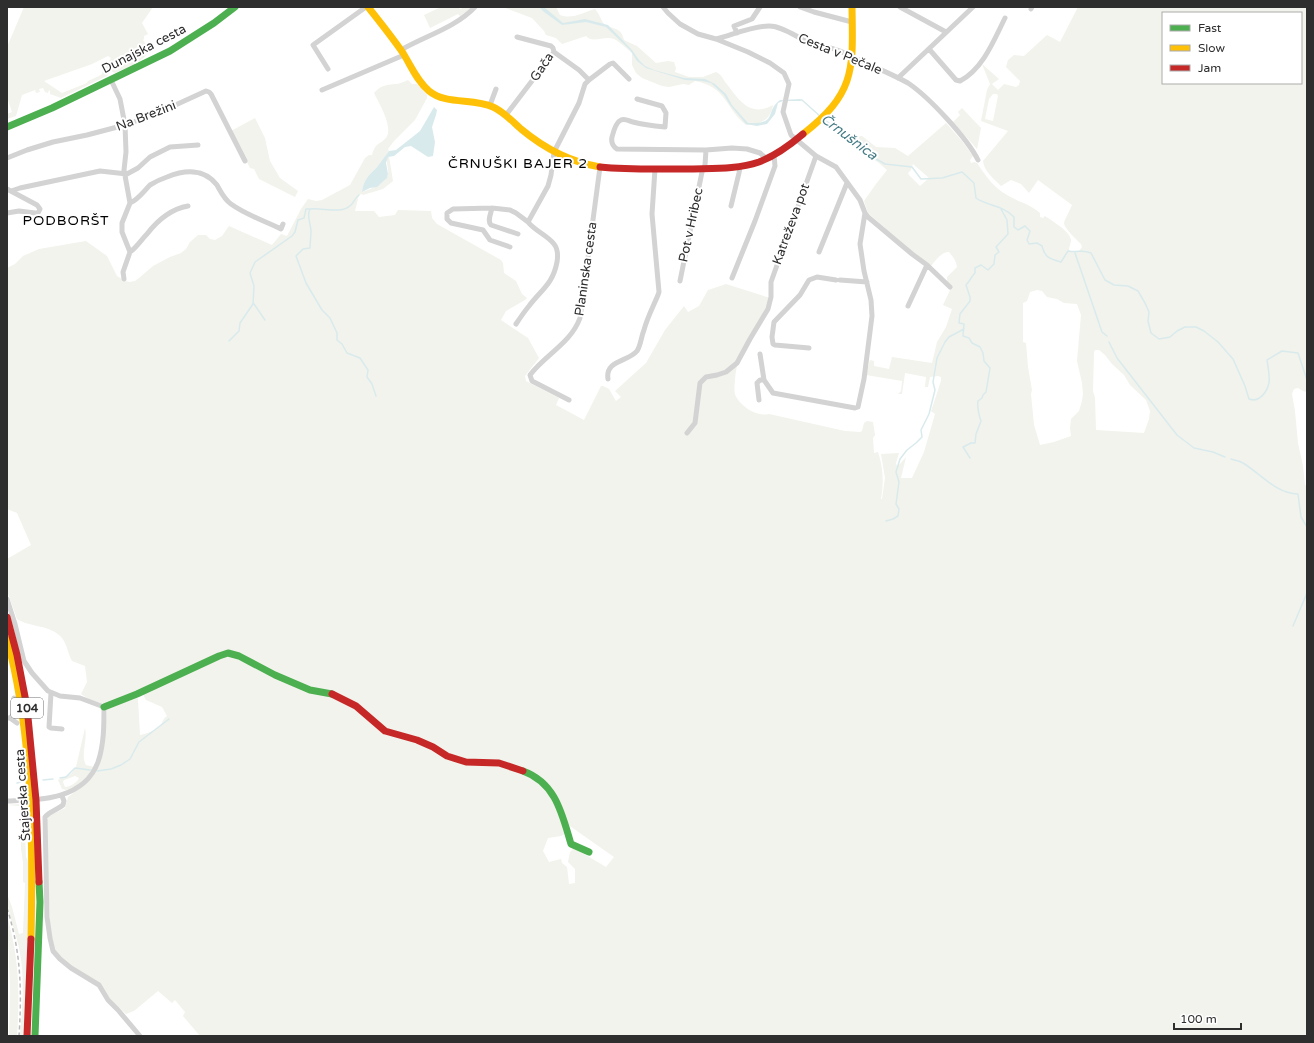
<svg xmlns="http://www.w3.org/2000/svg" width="1314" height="1043" viewBox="0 0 1314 1043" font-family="'Varela Round',sans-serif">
  <rect width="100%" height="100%" fill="#fff"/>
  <path fill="#f2f3ec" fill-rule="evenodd" d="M24 7H153L142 23 148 34 144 36V39L143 40C145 43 148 47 147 52 146 61 123 69 115 73L111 71 107 76 63 97 61 98 50 94V91L49 90 48 93 45 92 43 88 39 89 40 92 36 93 35 90 22 95 16 116 7 119V114L12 112 7 97V47ZM108 56 111 58 101 75 88 81 87 83 62 93 44 81 92 64Z
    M441 7H458L460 9 465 7H473L460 16 458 14 430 28 424 15Z
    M503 7H556L560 15C573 20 583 12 595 9 599 13 601 20 604 24 610 30 621 25 624 40L637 46 656 63 668 61 674 62 676 68 675 72 689 77H703L716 72C721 74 723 79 726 83 739 100 750 118 773 105 770 121 761 124 746 125 725 108 727 87 695 81L689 85 683 84 669 87 662 86 642 78 636 73 632 65V53C627 49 620 42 614 39 604 35 593 44 586 36L562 44 556 38 546 35 544 31 532 18Z
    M1078 7H1307V392L1303 391 1298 388 1294 389 1292 394 1295 411 1298 443 1303 466 1305 485 1307 486V1036H200L183 1016 185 1012 175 1000 172 1003 158 991 134 1011 126 1014 110 999 100 983 81 972 68 963 56 954 54 950 50 924 46 821 49 816 65 808 68 797 84 785 92 777 98 768 104 748 107 709 137 696 138 700 140 735C146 734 157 730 161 725 163 721 163 719 167 716L162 707 146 700 142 693 227 654 239 657 271 674 310 691 332 694 338 697 356 708 381 731 409 738 438 751 449 758 456 761 472 765 494 764 532 777 541 783 554 801 558 809 565 834 561 836 548 838 543 851 549 862 561 859 562 863 567 867 569 884 575 883V869L568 862 570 852 573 849 579 851 606 867 614 857 567 824 562 807 556 796 548 785 533 773 499 761 469 760 458 758 423 741 382 728 357 706 338 693 308 687 287 679 239 654 229 651 220 654 171 677 112 703H101L90 700 81 694 87 682 85 666 72 661C68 654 67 644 62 638 50 624 31 628 17 619L7 591V559L31 545 17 513 7 509V268L15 264 23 256 39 249 86 241 107 256 117 276 125 281 130 282 135 281 139 278 153 266 170 257 181 253 186 249 190 242 198 235H206L210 239 215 240 222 236 229 226 272 245 281 234 287 236 301 209 308 199 316 201 322 200 350 185 365 158 369 155H372C376 142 378 146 386 138 394 128 379 103 374 93 380 86 385 85 395 84 399 84 404 82 408 80L412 84H417L427 95V98L415 120 394 141 388 149 389 151C385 157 381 162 377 167 369 175 363 180 362 192 369 190 387 183 388 174 389 169 386 164 387 158L389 156 393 181 383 189 363 195 362 194 359 195 355 211H374L379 217 395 215 398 210 431 211 432 218 437 224 501 260 503 263 504 273 516 281 522 294 527 298 525 300 506 311 501 320 528 338 539 358 525 376 526 381 559 398 556 405 584 420 601 386H603L609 389 616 401 621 397 615 391 646 363 665 330 684 306 688 312 699 306 708 290 726 284 770 298C767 315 756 327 747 341 740 353 736 366 735 379 734 393 733 396 744 406 751 412 760 416 769 414L845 431 860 432 862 431 864 423 867 421 873 422 875 435 873 438 874 453 878 452C883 467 884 483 881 499H882L885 478 881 454 899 453 896 463 897 466 900 464 906 457 901 478H912L924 452 935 414 931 411 941 381V377L938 376 930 377 928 387H925L926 377 905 373 902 394H898L901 391 902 381 866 375 870 360 874 361V366L889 369 892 357 932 363 937 342 946 327 952 309 943 305 952 286 947 281V277L957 267C956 260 953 257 949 252 941 252 936 260 931 266L914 253 868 213 864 201 876 184 887 170 879 163 865 154 856 146V140L860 136H862L876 147 895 148 908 156 946 123 962 141 973 156 970 160 971 163 974 162 977 163C985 175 994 188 1007 195 1018 202 1030 204 1040 213V217L1043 218 1045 216C1052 221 1070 231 1071 240 1071 243 1069 247 1069 250L1073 252 1079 251 1082 247 1081 244C1077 240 1064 228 1064 223 1064 221 1071 208 1072 205L1038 180 1029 193 1021 184 1011 180 1001 186C994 179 984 171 983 161L1008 131 981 121 987 90 990 84 982 64 999 79 992 84 998 90 1004 84 1016 87 1019 85 1020 81 1006 67 1008 60 1014 55 1024 56 1047 35 1060 42ZM1163 13H1301V83H1163ZM993 94H997L998 96 993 121 985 119 989 99ZM913 164 929 178 920 186 909 175 908 173 911 170ZM1037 290 1042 291 1047 297 1057 299 1064 303 1077 304 1081 315 1077 361 1082 383 1083 394 1082 401 1079 411 1071 419 1070 428 1071 436 1054 442 1040 445 1034 425 1031 394 1032 390 1028 367 1026 343 1023 342V303L1027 301 1030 292ZM1095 350H1099L1105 355 1112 364 1124 375 1130 385 1146 400 1150 411 1149 419 1144 433 1096 430 1095 398 1093 391 1094 352Z
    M962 108 981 128 977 149 953 122 960 115 958 112Z
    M255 118 265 138 270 161 280 178 298 191 295 197 259 179 254 169 250 168 231 131Z
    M85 728C88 739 80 755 86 765L94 767C88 775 74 794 62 789L58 780 71 774 76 767ZM75 776 79 778C78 782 70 787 65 787L63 782 64 780Z
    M21 804 24 808 26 858H27L30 872 24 1036H20C22 1009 25 980 20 953 17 934 7 914 7 894L12 907 19 934 23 933 25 883 23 882V862L21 849 20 806 7 805Z
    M7 916C19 957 20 993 17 1036H9L10 986Z"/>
  <path fill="#d9eaed" d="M539 7H544L563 23 585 19 608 25 632 50 639 60 645 66 654 70 684 78 705 79 715 84 726 94 732 105 748 123C779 124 764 112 780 100L801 99 800 101H783L778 103 775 114 767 124 757 126 746 124 730 105 724 95 711 83 702 81 685 80 646 68 637 61 630 50 606 27 586 22 562 25 544 12Z
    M434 107 437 110 436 115 432 127 435 142 433 156 428 157 411 146 405 147 394 156 388 157 386 163 388 174 387 178 377 187 370 188 362 192C363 180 369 175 377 167 381 162 385 156 389 151L396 150 420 131Z"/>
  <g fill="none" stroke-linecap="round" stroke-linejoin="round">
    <path stroke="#d9eaed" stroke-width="1.5" d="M799 100H802L821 117
      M824 119 840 132 855 142 871 156 885 164 912 167 921 179 942 178 962 172 974 183 976 198C987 206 1003 205 1014 217V227L1018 230 1025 226 1030 231 1027 240 1029 244 1037 243 1042 246C1045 258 1050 259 1061 262L1068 251C1078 253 1082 249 1091 253L1105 280 1114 285 1128 286 1138 291 1145 303 1149 312 1148 321 1151 333 1159 339 1170 337 1177 331 1185 327H1196L1204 331 1218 342 1233 359 1245 386 1249 399C1259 403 1267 392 1269 383 1270 376 1268 367 1267 360L1282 351 1298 353 1307 380
      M359 195C355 198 354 202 351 205 341 215 322 207 310 209 306 216 311 224 311 231 311 237 310 243 310 248L303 249 296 256 306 283 322 310 330 318 337 333V340L342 344 347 353 360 358 368 370 367 377 372 384 376 396
      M1075 253 1102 332 1107 336
      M254 304 265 320
      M229 341 239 331 240 323 253 304 254 286 250 273 255 262 292 236 295 232 298 220 304 218 306 209H310
      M1109 342 1117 358 1177 435 1194 448 1213 452 1225 457
      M970 458 963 447 971 443H975L976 434 981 421C979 416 977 406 978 401L982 398 983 395 986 392 990 368 984 361 983 353 980 347 972 343 969 338 963 336 964 324 959 323 960 314 970 301V297L966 285C970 281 971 277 975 273V268L981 265 988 270 994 264 995 255 999 252 996 247 1008 234 1007 220 1001 209
      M1231 459C1235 460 1240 461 1243 463 1261 474 1275 493 1298 494L1301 517 1307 527
      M886 521 893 519 898 516 899 509 896 504 899 482 896 472 900 459 907 450 916 443 922 437 921 430 929 414 935 390 933 382 937 358 945 342 949 337 964 329
      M1293 626 1307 593
      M97 771 111 769 121 765 130 759 139 742 169 719
      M60 778 66 777 75 768 90 770
      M43 780 53 779
      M17 783 21 782"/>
    <path stroke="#d3d3d3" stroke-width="5" d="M663 7 668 13 680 24 698 34 716 39 748 52 770 63 784 73 789 84 783 112 791 135 816 156 836 167 860 200 865 213 868 217 912 254 927 265 950 287
      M800 7 814 12 852 22
      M900 7 946 32
      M1031 9 1032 7
      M737 33 734 26 752 19 760 7
      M716 39C732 35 753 26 769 26 782 26 795 36 806 41 821 47 838 47 852 57 870 65 890 73 908 83 929 97 967 138 978 160
      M929 49 956 80 960 81C983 69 994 40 1005 18
      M401 50C425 36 455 28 475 7
      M554 52 579 70 589 80
      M328 69 313 45 366 7
      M898 78 973 7
      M111 80 120 99 125 125 126 152 124 170 130 203 122 223V232L130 252
      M322 90 404 55
      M637 99 662 106 666 113 665 127C654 126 644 125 633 122 629 121 625 118 621 120 616 122 613 133 612 137 611 142 612 146 617 149L706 150 732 148 747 149 760 153 767 159
      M490 105 496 89
      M506 115 554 52 553 48 551 46 517 37
      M7 158 27 150 53 142 87 135 125 125 158 113 206 91 209 92 211 94 245 161
      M7 189 37 205 40 209 38 213H35L19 211 7 213
      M11 191 20 188 100 171 127 174 138 168 150 157 170 147 198 145
      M130 203C139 199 143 192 150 185 155 182 161 179 167 177 184 170 204 168 217 185 221 192 224 199 231 204 246 215 265 221 281 229L283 224
      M731 206 739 173 740 167
      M492 208C491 213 487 221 491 225L518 234
      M510 247 490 240 483 230 451 223 447 219V213L453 209 492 208 510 210 516 213 528 222
      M819 252 847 183
      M732 278 755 221 775 166 774 155
      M124 279 123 272 130 252C137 247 141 240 147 234 157 221 171 209 188 206
      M840 280 867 282
      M680 281 702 172 705 165 706 150
      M908 306 927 265
      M516 324C520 318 524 312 529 306 541 290 553 284 557 262 558 256 558 249 554 244 547 235 535 231 528 222L548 186 551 175 554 152 579 103 585 84 589 80 610 64 613 63 629 79
      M809 348 775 345 773 344 772 337 774 322 800 295 809 280 817 277 836 280
      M760 354 764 380 773 393 855 408 858 407 864 379 872 316 871 300 864 271 860 244 865 213
      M608 379C605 360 628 362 637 351 641 345 641 337 644 330 647 318 653 307 658 295L659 292 652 214 655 169
      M569 400 532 381 530 375C545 355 571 343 580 318L600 167
      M759 400 757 383 760 380H764
      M687 433 695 423 700 383 706 377 717 375 726 372 737 363 750 339 768 309 771 297V282L816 156
      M7 599 15 624 24 661 32 673 48 691 60 696 80 698 104 707C104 725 104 745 98 762 84 800 40 800 7 801
      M51 693 49 727 51 728 62 729
      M8 718H10L17 723
      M10 718 16 712 14 698
      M62 796 64 801 63 805C57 810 50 811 45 817L47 917 50 938 53 951 60 959 71 968 99 985 108 1000 118 1010 140 1036"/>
    <path stroke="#4caf50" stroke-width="7" d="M7 127 52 108 170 51 214 23 235 7
      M104 707 137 694 219 656 228 653 239 656 275 675 310 690 332 694
      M523 771C556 783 562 814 571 844L589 852
      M35 1036 40 902 39 882"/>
    <path stroke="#ffc107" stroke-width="7" d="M368 7C380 22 392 37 403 53 411 66 417 81 429 91 446 105 473 98 493 107 504 112 512 121 521 129 545 149 570 162 600 167
      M803 134C856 93 853 69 852 7
      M7 639C33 736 33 839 31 939"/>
    <path stroke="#c62828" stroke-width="7" d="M600 167C629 170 657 169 686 169 710 168 736 170 759 162 775 156 790 145 803 134
      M7 617 17 655 27 707 36 800 39 882
      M332 694 356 706 385 731 417 740 433 747 447 756 466 762 499 763 523 771
      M27 1036 31 939"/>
    <path stroke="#bababa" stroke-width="1.5" stroke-dasharray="4 3" stroke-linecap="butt" d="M7 908C21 952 22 990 19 1036"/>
  </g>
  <g text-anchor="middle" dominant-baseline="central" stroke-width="4" stroke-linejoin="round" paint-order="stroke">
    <rect fill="#fff" stroke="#6d6d6d" stroke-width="1" x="11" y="698" width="32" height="20" rx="3"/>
    <g font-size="12" font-weight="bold" fill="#2e2e2e">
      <text x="27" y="708">104</text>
    </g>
    <g font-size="13" fill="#2e2e2e" stroke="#fff">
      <text transform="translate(144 49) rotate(-27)">Dunajska cesta</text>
      <text transform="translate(840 54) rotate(22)">Cesta v Pečale</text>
      <text transform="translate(542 67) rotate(-57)">Gača</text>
      <text transform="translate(146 116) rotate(-21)">Na Brežini</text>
      <text transform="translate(791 224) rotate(-70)">Katreževa pot</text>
      <text transform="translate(691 225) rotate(-78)">Pot v Hribec</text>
      <text transform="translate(586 269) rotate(-82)">Planinska cesta</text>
      <text transform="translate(23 795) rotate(-94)">Štajerska cesta</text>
    </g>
    <g font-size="14" font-style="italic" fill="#467c86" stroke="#fff">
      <text transform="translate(849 137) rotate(37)">Črnušnica</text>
    </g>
    <g font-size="14" letter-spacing="1" fill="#000" stroke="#fff">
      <text x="518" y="163">ČRNUŠKI BAJER 2</text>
      <text x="66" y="220">PODBORŠT</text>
    </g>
  </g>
  <rect width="1314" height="1043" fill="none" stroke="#2e2e2e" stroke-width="16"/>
  <rect x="1162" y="12" width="140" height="72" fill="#ffffff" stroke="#ababab"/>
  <rect x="1170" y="25" width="20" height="6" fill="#4caf50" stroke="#ababab"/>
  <text x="1198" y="32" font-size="12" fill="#2e2e2e">Fast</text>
  <rect x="1170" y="45" width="20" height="6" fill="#ffc107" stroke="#ababab"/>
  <text x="1198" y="52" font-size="12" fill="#2e2e2e">Slow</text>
  <rect x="1170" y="65" width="20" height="6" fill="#c62828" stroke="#ababab"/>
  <text x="1198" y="72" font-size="12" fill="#2e2e2e">Jam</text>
  <path d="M1174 1023v6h67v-6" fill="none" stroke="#2e2e2e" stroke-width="2"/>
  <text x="1180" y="1023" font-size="12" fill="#2e2e2e" stroke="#ffffff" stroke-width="3" paint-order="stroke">100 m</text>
</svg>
